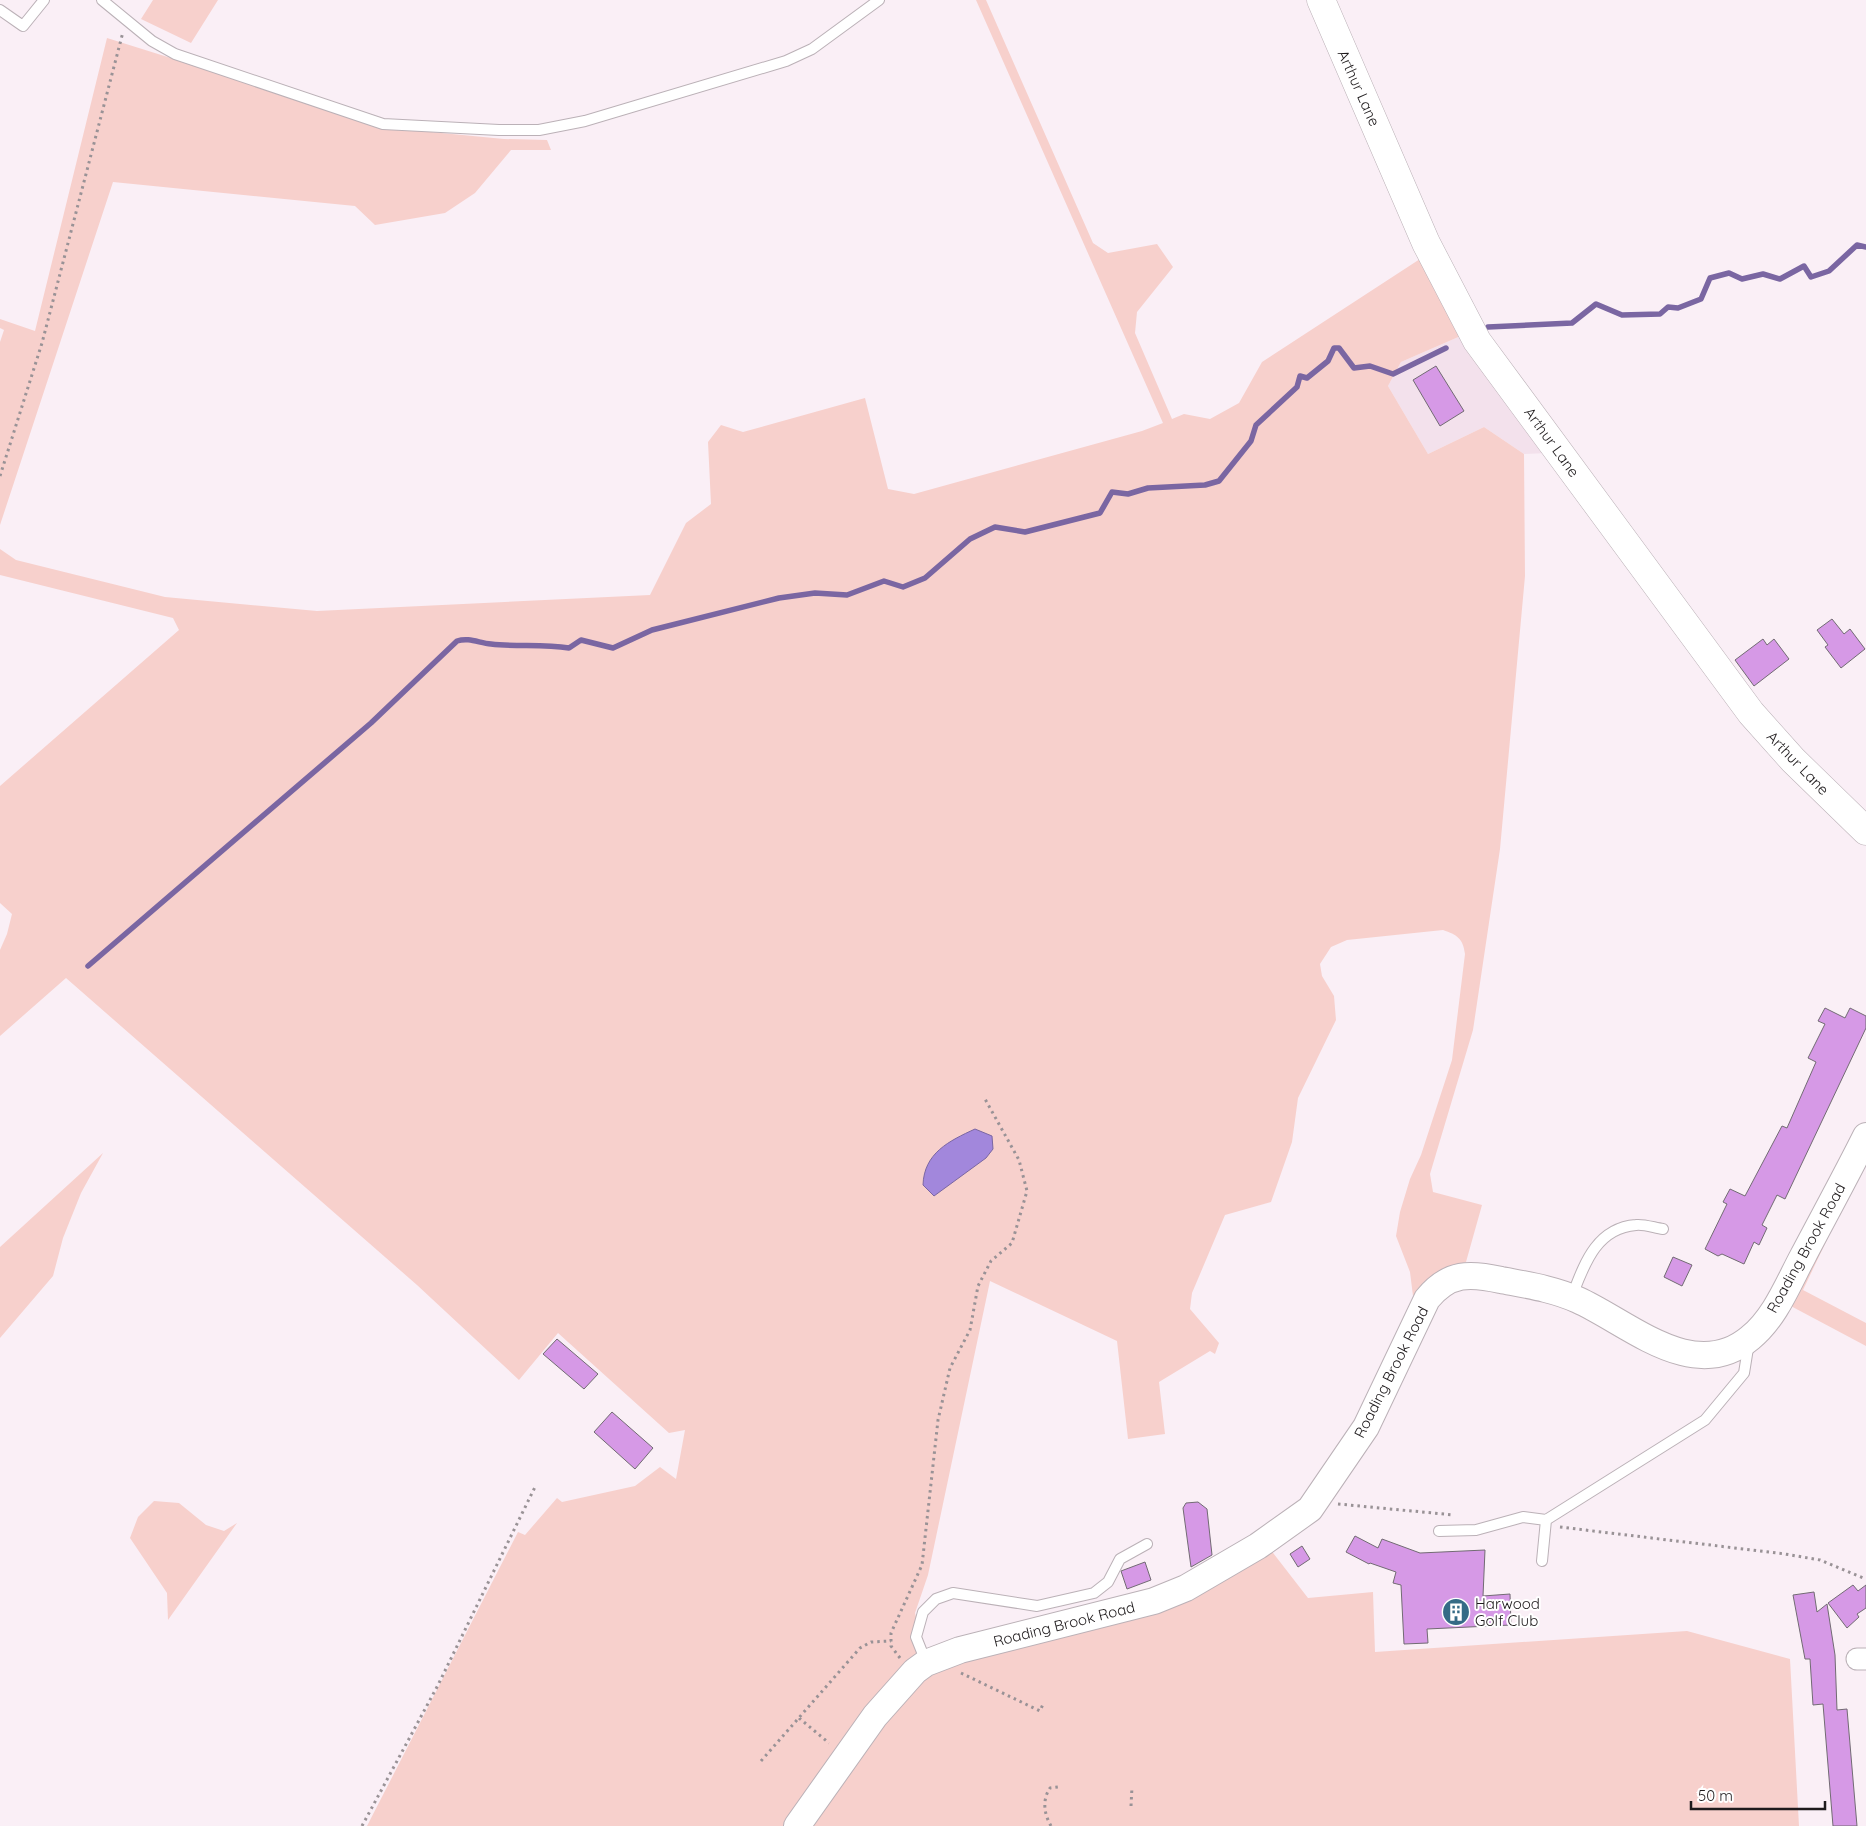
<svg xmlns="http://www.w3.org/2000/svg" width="1866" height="1826" viewBox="0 0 1866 1826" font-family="Quicksand,sans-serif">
  <rect width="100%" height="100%" fill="#faeff6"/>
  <path fill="#f3e1ec" d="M1463 335 1549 453 1524 454 1484 427 1428 454 1388 386 1401 362Z"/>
  <path fill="#f7d0cc" d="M153 0H218L191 43 141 19Z
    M976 0H986L1093 243 1108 253 1157 244 1173 267 1137 312 1135 333 1172 419 1184 414 1210 419 1239 403 1262 362 1420 259 1435 291 1463 335 1401 362 1388 386 1428 454 1484 427 1524 454 1525 576 1500 849 1473 1030 1430 1174 1433 1192 1482 1205 1466 1262C1444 1270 1428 1277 1413 1296L1410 1272 1396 1236 1400 1212 1410 1179 1421 1155 1452 1060 1465 954C1463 938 1457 935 1443 930L1347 940 1331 947 1320 964 1322 976 1334 996 1336 1020 1298 1098 1292 1142 1271 1202 1225 1215 1192 1293 1190 1309 1219 1343 1215 1354 1210 1351 1159 1382 1165 1434 1128 1439 1117 1341 990 1281 928 1575 915 1613 924 1648 949 1663 1270 1549 1308 1598 1373 1592 1375 1652 1687 1631 1790 1659 1799 1826H367L518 1532 525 1535 557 1498 562 1502 635 1486 660 1467 676 1479 685 1430 669 1433 558 1333 519 1380 417 1285 66 978 0 1036V950L7 934 12 914 0 903V786L179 630 173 618 0 575V549L16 560 165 597 317 611 650 595 686 523 711 504 708 442 721 425 743 432 865 398 888 489 914 494 1142 431 1163 423Z
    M107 38 289 95 379 127 504 139 547 140 551 150H511L475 193 445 213 375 225 355 206 113 182 0 525V342L4 330 0 328V319L35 331Z
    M103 1153 81 1193 63 1238 53 1276 0 1338V1247Z
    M1843 1206 1803 1290 1866 1323V1346L1787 1304Z
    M154 1501 179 1503 206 1525 224 1531 237 1523 168 1620 167 1593 130 1538 138 1517Z"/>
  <path fill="#a287dc" stroke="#7a66a2" d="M975 1129 992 1136 993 1149 986 1158 934 1196 923 1185C924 1153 949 1141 975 1129Z"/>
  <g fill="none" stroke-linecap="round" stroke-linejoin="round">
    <path stroke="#7a66a2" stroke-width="5.5" d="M1488 327 1572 323 1596 304 1622 315 1660 314 1668 307 1678 308 1701 299 1710 278 1729 273 1742 279 1763 274 1780 279 1804 266 1811 277 1829 271 1857 245 1866 247
      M88 966 371 723 457 641C469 637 479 643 491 644 517 647 542 644 569 648L581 640 613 648 652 630 779 598 815 593 847 595 884 581 903 587 925 578 970 539 995 527 1025 532 1100 513 1112 492 1128 494 1148 488 1205 485 1219 481 1251 441 1256 425 1297 387 1300 376 1307 378 1328 361 1334 348H1339L1354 368 1370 366 1393 374 1446 348"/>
  </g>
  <path fill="#d699e6" stroke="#726b73" d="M1436 366 1464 411 1440 426 1413 380Z
    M1832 619 1844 634 1850 629 1865 649 1841 668 1825 647 1828 645 1817 630Z
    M1763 639 1767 645 1774 639 1789 659 1754 686 1735 660Z
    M1825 1008 1845 1018 1850 1008 1866 1016V1028L1785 1199 1777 1195 1762 1225 1767 1228 1759 1245 1754 1242 1744 1264 1722 1254 1718 1256 1705 1249 1727 1204 1723 1202 1730 1189 1745 1196 1782 1126 1787 1128 1816 1062 1808 1058 1825 1024 1818 1021Z
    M1673 1257 1692 1265 1682 1286 1664 1277Z
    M557 1339 598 1374 584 1389 543 1354Z
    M612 1412 653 1448 635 1469 594 1432Z
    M1198 1502 1207 1509 1212 1555 1191 1567 1183 1508 1186 1503Z
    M1355 1536 1378 1548 1382 1539 1420 1553 1485 1550 1483 1596 1510 1594 1511 1625 1427 1629 1428 1643 1404 1644 1401 1585 1393 1583 1396 1572 1370 1563 1369 1564 1346 1552Z
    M1302 1546 1310 1559 1298 1567 1290 1554Z
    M1145 1562 1151 1580 1127 1589 1121 1571Z
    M1853 1585 1858 1591 1866 1585V1608L1857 1614 1859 1617 1847 1628 1828 1603Z
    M1814 1592 1817 1612 1827 1604 1835 1655 1837 1710 1847 1709 1857 1826H1833L1823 1704 1813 1705 1810 1659H1805L1793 1595Z"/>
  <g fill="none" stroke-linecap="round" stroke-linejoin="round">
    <g stroke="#bbb1b7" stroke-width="12">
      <path id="service" d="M102 0 152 41 175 54 383 124 499 130H539L585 121 786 61 812 49 879 0
        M0 10 23 26 44 0
        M1572 1296C1584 1265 1596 1228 1636 1225 1644 1224 1655 1228 1663 1229
        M1439 1531 1476 1530 1523 1517 1546 1520
        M1542 1561 1546 1520 1705 1420 1744 1373 1749 1342
        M926 1662 916 1637 923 1612 936 1599 953 1593 1037 1606 1094 1593 1108 1582 1120 1559 1147 1544"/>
    </g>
    <g stroke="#bbb1b7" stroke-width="23">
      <path id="minor" d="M1857 1659H1866"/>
    </g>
    <g stroke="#bbb1b7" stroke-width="28">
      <path id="tertiary" d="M797 1826 875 1716 915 1671 926 1663 960 1650 1154 1601 1186 1588 1258 1546 1310 1509 1366 1427 1427 1299C1449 1272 1470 1273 1501 1280 1527 1285 1554 1289 1578 1300 1629 1323 1694 1385 1750 1338 1775 1318 1788 1284 1803 1256 1824 1216 1846 1176 1866 1136"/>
    </g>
    <g stroke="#bbb1b7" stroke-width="29">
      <path id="secondary" d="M1321 0 1426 243 1477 341 1751 713 1793 760 1866 831"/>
    </g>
    <path stroke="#999296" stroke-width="3" stroke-dasharray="2.5 4" stroke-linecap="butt" d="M0 476 42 343 123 32
      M1338 1504 1454 1515
      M1560 1527 1785 1554 1820 1560 1866 1579
      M900 1658 891 1646V1633L922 1565 938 1420 950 1368 970 1330 978 1286 991 1261 1012 1243 1027 1191 1019 1160 985 1099
      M961 1673 1040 1711 1044 1702
      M799 1718 829 1743
      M761 1761 860 1648 871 1642 891 1641
      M1131 1806 1132 1787
      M362 1826 438 1685 535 1487
      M1051 1826C1044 1814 1042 1800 1050 1788L1058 1787"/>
    <use href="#service" stroke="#fff" stroke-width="10"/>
    <use href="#minor" stroke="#fff" stroke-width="21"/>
    <use href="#tertiary" stroke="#fff" stroke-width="26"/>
    <use href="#secondary" stroke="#fff" stroke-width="28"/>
  </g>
  <defs>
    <g id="building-disc" transform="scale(1.4375)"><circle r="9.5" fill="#356b86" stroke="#fff"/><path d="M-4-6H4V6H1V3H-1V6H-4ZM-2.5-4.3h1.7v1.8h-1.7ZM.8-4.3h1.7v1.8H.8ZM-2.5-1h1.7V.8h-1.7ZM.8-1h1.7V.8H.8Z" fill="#fff"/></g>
  </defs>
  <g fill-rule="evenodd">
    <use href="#building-disc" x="1456" y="1612"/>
  </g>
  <g text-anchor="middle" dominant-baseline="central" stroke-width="4" stroke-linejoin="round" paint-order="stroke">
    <g font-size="15" fill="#1e1a1c" stroke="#fff">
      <text transform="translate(1359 88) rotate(66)">Arthur Lane</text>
      <text transform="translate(1552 442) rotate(54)">Arthur Lane</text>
      <text transform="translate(1798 763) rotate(46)">Arthur Lane</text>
      <text transform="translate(1806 1248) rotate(-61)">Roading Brook Road</text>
      <text transform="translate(1391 1372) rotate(-63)">Roading Brook Road</text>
      <text transform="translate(1064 1624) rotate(-14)">Roading Brook Road</text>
    </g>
    <g font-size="15" fill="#1e1a1c" stroke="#fff" text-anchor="start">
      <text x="1475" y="1603">Harwood<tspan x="1475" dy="17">Golf Club</tspan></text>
    </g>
  </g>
  <path d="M1691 1801v8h134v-8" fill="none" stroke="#1e1a1c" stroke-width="2.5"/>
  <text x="1698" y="1801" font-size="15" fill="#1e1a1c" stroke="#ffffff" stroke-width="4" paint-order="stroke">50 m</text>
</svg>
